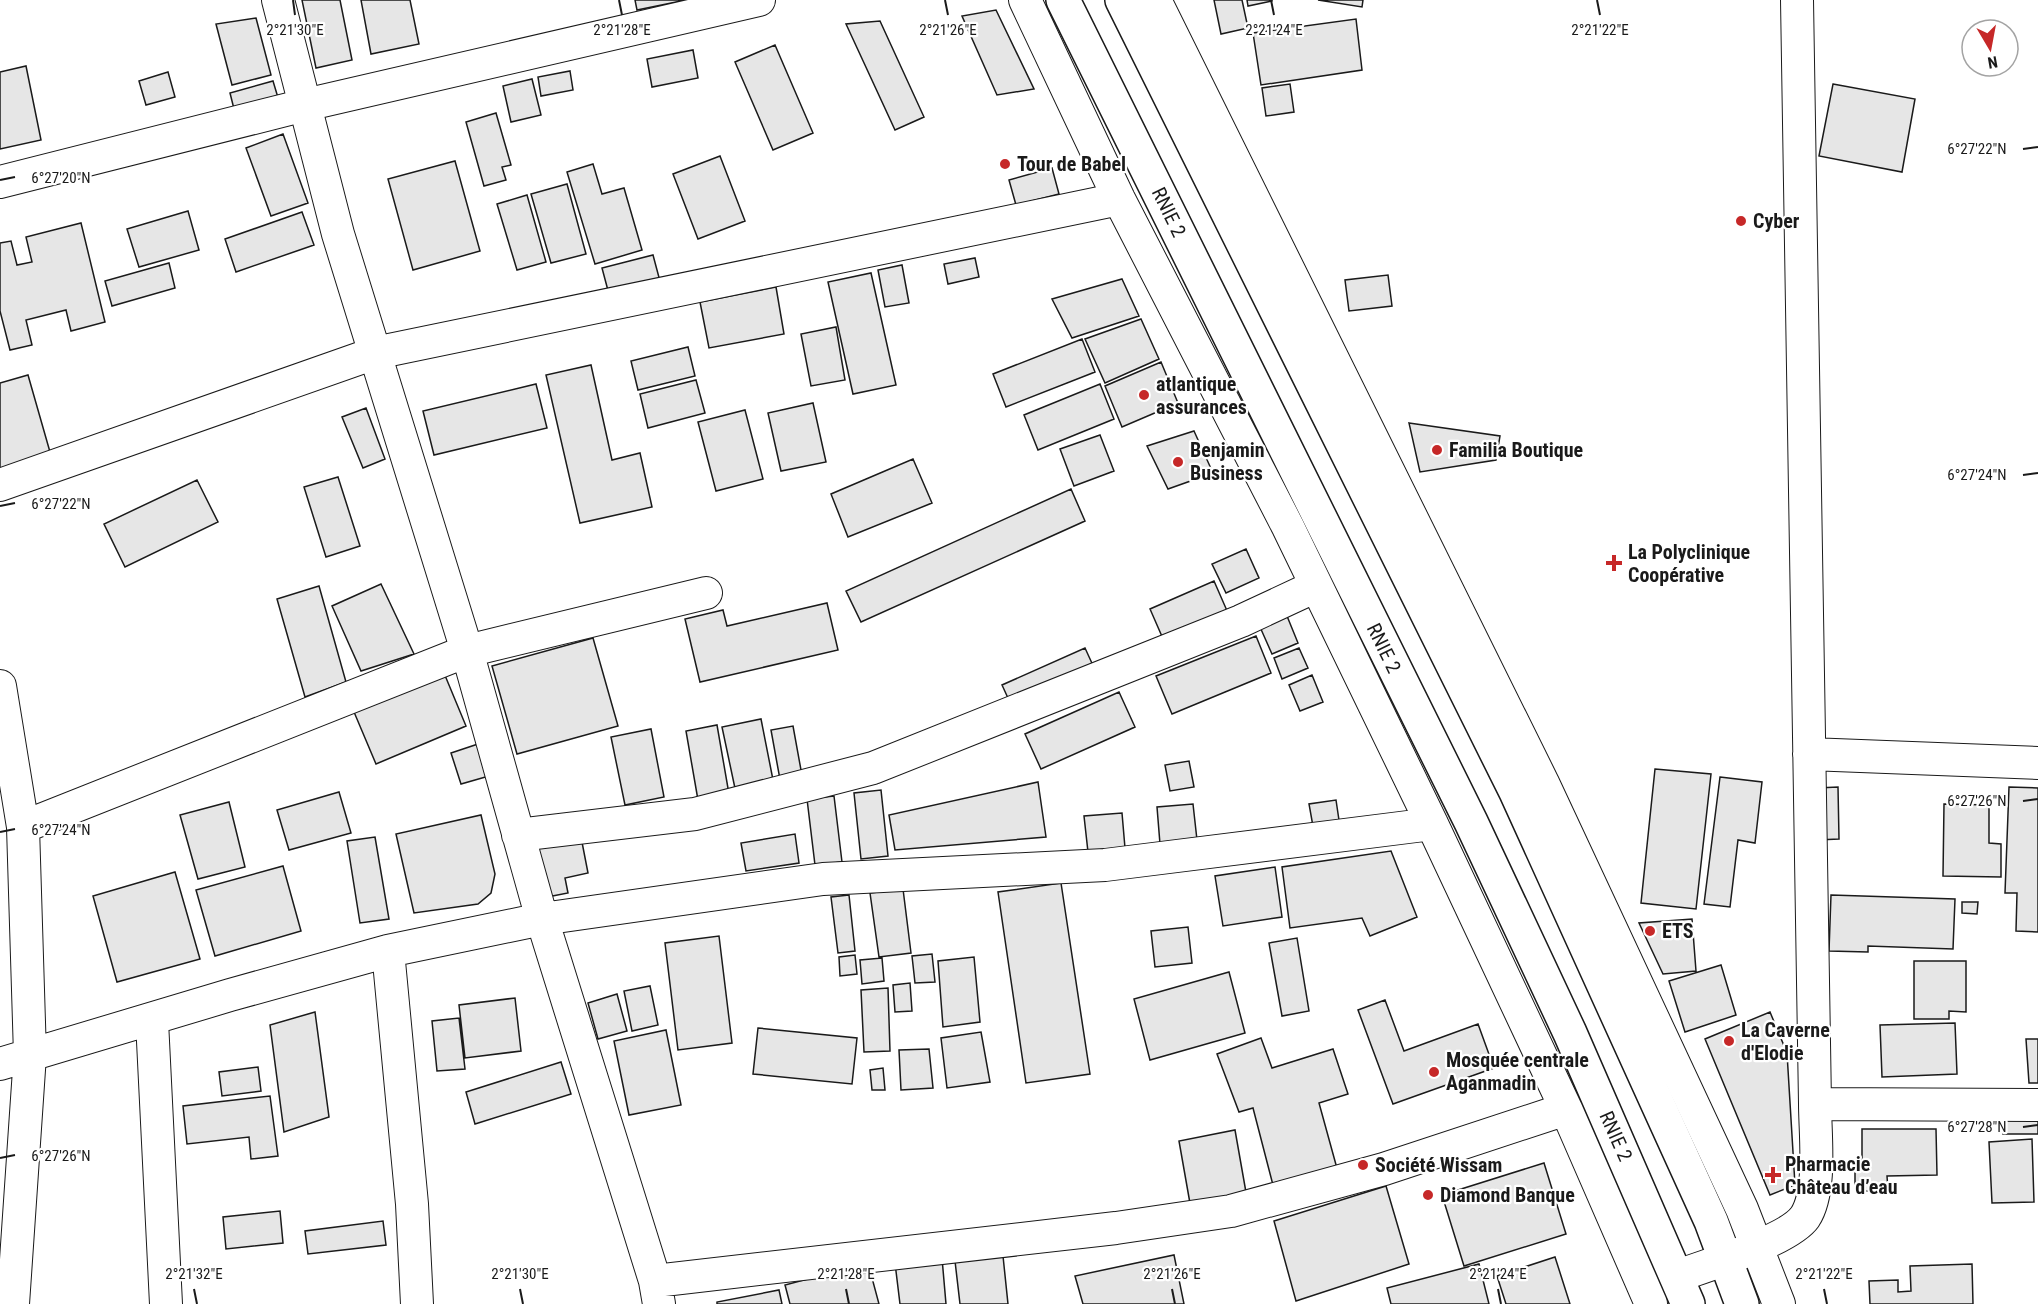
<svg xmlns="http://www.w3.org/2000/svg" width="2038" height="1304" viewBox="0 0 2038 1304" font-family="'Roboto Condensed',sans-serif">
  <rect width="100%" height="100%" fill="#fff"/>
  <path fill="#e6e6e6" stroke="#1a1a1a" stroke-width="1.5" d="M302 0H340L352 60 316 68Z
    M361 0H410L419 44 371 54Z
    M635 0H686L637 10Z
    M1214 0H1242L1248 28 1221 34Z
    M1247 0H1272V1L1248 6Z
    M1318 0H1363L1362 7Z
    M996 10 1034 89 997 95 962 16Z
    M256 18 271 75 232 85 216 24Z
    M1356 19 1362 70 1261 85 1253 33Z
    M880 21 924 117 895 130 846 24Z
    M775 45 813 133 773 150 735 62Z
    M693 50 698 78 652 87 647 59Z
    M26 66 41 140 0 149V72Z
    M570 71 573 90 541 96 538 77Z
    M168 72 175 97 146 105 139 81Z
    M532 79 541 115 511 122 503 86Z
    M273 81 279 101 235 113 230 93Z
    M1290 84 1294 112 1266 116 1262 88Z
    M1833 84 1915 99 1902 172 1819 156Z
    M496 113 511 165 502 167 506 180 484 186 466 122Z
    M283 134 308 203 271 216 246 148Z
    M720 156 745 221 698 239 673 174Z
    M455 161 480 251 413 270 388 179Z
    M593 164 602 194 624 188 642 250 595 264 567 172Z
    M1052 168 1059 194 1016 205 1009 180Z
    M567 184 586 254 551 263 531 194Z
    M527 195 546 262 517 270 497 204Z
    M188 211 199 250 139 267 127 229Z
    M302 212 314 245 236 272 225 239Z
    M81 223 105 322 71 331 66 310 26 320 32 345 10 350 0 311V243L11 241 17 265 32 262 26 237Z
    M653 255 661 285 610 298 602 268Z
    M975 258 979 277 948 284 944 264Z
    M169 263 175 288 112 306 105 281Z
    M902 265 909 303 885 307 878 270Z
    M871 273 896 385 853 394 828 282Z
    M1388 275 1392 306 1349 311 1345 280Z
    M1122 279 1139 316 1072 338 1052 299Z
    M776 287 784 334 709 348 700 302Z
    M1141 319 1159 359 1105 383 1085 339Z
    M836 327 845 380 811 386 801 334Z
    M1082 339 1095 372 1006 407 993 374Z
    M688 347 695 376 638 390 631 361Z
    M1161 362 1178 403 1122 427 1105 386Z
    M591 365 612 460 640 453 652 507 580 523 546 375Z
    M28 375 52 459 0 474V383Z
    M696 380 705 413 648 428 640 394Z
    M536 384 547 428 434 455 423 411Z
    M1100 384 1114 419 1038 450 1024 415Z
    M813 403 826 462 781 471 768 413Z
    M366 408 385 459 363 468 342 417Z
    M745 410 763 479 716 491 698 422Z
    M1409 423 1500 436 1496 460 1420 472Z
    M1194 431 1213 473 1168 489 1147 446Z
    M1100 435 1114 471 1074 486 1060 449Z
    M913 459 932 503 848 537 831 494Z
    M338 477 360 546 326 557 304 487Z
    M197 480 218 522 125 567 104 524Z
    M1071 489 1085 521 861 622 846 591Z
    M1246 549 1259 578 1226 593 1212 564Z
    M1214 581 1228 613 1164 641 1150 609Z
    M381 584 414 654 361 671 332 606Z
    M319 586 346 682 305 697 277 599Z
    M827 603 838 650 700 682 685 619 723 610 727 626Z
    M1287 616 1298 643 1272 654 1260 627Z
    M1256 636 1271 673 1172 714 1156 676Z
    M593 638 618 726 517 754 492 666Z
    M1085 648 1096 672 1013 709 1002 685Z
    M1299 648 1308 668 1282 679 1274 658Z
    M444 673 466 726 376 764 354 712Z
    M1312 675 1323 702 1300 711 1289 685Z
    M1119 692 1135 727 1041 769 1025 734Z
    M761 719 774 785 736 793 722 727Z
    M717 725 729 794 698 800 686 731Z
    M793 726 803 781 781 785 771 730Z
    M651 729 664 797 625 805 611 737Z
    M478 744 489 776 461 784 451 753Z
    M1189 761 1194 787 1170 791 1165 765Z
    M1655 769 1711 774 1696 909 1641 903Z
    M1720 777 1762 782 1755 843 1738 840 1730 907 1704 904Z
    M1038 782 1046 837 895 850 889 815Z
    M1838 787 1839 839 1817 840V788Z
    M2009 787 2038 788V932L2016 931 2017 893H2005Z
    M881 790 888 856 861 859 854 793Z
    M339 792 351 833 289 850 277 810Z
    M834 796 842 862 815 865 807 799Z
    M1336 800 1340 827 1314 832 1309 804Z
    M229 802 245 867 198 879 180 815Z
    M1193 804 1197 840 1160 844 1157 807Z
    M1944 804 1989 805V843L2001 844V877L1943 876Z
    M1122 813 1125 848 1088 852 1084 816Z
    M481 815 495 874 491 893 478 904 414 913 396 834Z
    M795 834 799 863 746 871 741 843Z
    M375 837 389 919 360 923 347 841Z
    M581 837 588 873 565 878 568 893 542 898 533 846Z
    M1391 851 1417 917 1370 936 1362 918 1290 928 1282 867Z
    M283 866 301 931 215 956 196 890Z
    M1275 867 1282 917 1223 926 1215 876Z
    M175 872 200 959 117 982 93 896Z
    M1061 883 1090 1074 1026 1083 998 892Z
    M903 889 911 953 879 957 870 893Z
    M849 895 855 951 838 953 831 897Z
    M1831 895 1955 899 1953 949 1868 946V952L1829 951Z
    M1962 902H1978L1977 914 1962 913Z
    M1692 919 1696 971 1663 974 1639 923Z
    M1188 927 1192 963 1155 967 1151 931Z
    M719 936 732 1043 678 1050 665 943Z
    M1297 938 1309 1011 1282 1016 1269 943Z
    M932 954 935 982 915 983 912 956Z
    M855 955 857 974 840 976 839 957Z
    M974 957 980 1022 943 1027 938 961Z
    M882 958 884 981 862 984 860 960Z
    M1914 961H1966V1012L1949 1011V1019H1914Z
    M1721 965 1736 1015 1685 1032 1669 981Z
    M1229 972 1245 1033 1150 1060 1134 999Z
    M910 983 912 1011 895 1012 893 985Z
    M650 986 658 1025 632 1031 624 991Z
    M888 988 890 1051 864 1052 861 990Z
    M617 994 627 1031 598 1039 588 1003Z
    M515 998 521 1051 465 1058 459 1005Z
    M1385 1000 1404 1051 1478 1024 1494 1068 1393 1104 1358 1010Z
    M315 1012 329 1117 284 1132 270 1025Z
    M1770 1012 1787 1053 1795 1185 1770 1195 1705 1039Z
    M459 1018 465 1069 437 1071 432 1021Z
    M1955 1023 1957 1074 1882 1077 1880 1025Z
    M758 1028 857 1038 852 1084 753 1074Z
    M666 1030 681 1105 629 1115 614 1041Z
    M981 1032 990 1082 947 1088 941 1038Z
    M1261 1038 1272 1068 1333 1049 1348 1094 1319 1103 1338 1172 1274 1189 1253 1108 1239 1112 1217 1054Z
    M2026 1039H2038V1083H2029Z
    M929 1049 933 1088 901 1090 899 1050Z
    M561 1062 571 1094 475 1124 466 1092Z
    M258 1067 261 1091 222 1096 219 1072Z
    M883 1068 885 1090H872L870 1070Z
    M270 1096 278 1156 251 1159 249 1137 187 1144 183 1106Z
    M2003 1118H2038V1134H2003Z
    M1862 1129H1936L1937 1175 1887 1176 1888 1191H1855V1167H1862Z
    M1235 1130 1247 1198 1191 1209 1179 1141Z
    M2032 1139 2034 1202 1992 1203 1989 1142Z
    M1544 1163 1566 1234 1464 1266 1442 1195Z
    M1386 1186 1409 1264 1296 1301 1274 1221Z
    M280 1211 283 1243 226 1249 223 1217Z
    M383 1221 386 1245 308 1254 305 1231Z
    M1174 1255 1184 1304H1083L1075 1276Z
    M1003 1256 1008 1304H960L955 1261Z
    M1555 1257 1570 1304H1506L1497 1276Z
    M942 1258 946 1304H900L895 1263Z
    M868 1263 879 1304H790L785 1285Z
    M1479 1264 1489 1304H1391L1387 1288Z
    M1972 1264 1973 1304H1870L1869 1281 1898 1280V1292L1911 1291 1910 1266Z
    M779 1290 782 1304H717V1302Z"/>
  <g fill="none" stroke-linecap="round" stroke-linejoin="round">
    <g stroke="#1a1a1a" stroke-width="34">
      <path id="street" d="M278 0 338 234 467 651 542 919 655 1281 659 1304
        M1025 0 1119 199 1288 527 1432 824 1566 1109 1651 1304
        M1155 0 1543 783 1742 1209 1779 1304
        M0 182 305 105 759 0
        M0 485 375 353 1119 199
        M0 686 23 827 30 1055 13 1304
        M1809 754 2038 763
        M23 827 467 651 706 593
        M518 835 695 814 873 768 1241 621 1316 586
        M388 951 412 1204 417 1304
        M152 1021 166 1304
        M0 1064 230 995 388 951 542 919 823 879 1105 865 1432 824
        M1815 1104 2038 1105
        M1677 1276C1706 1266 1789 1240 1805 1217 1822 1191 1815 1134 1815 1104L1797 0
        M655 1281 1116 1228 1231 1211 1384 1169 1566 1109"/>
    </g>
    <g stroke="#1a1a1a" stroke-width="36">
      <path id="highway" d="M1063 0 1471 822 1570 1033 1688 1304
        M1122 0 1516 792 1711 1221 1742 1304"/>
    </g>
    <use href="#street" stroke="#fff" stroke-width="32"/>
    <use href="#highway" stroke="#fff" stroke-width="33"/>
  </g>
  <path fill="none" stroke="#1a1a1a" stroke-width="2" d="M293 0 295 15M619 0 622 15M945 0 948 15M1271 0 1274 15M1597 0 1600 15M2023 149 2038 147M0 180 15 177M2023 475 2038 473M0 506 15 503M2023 801 2038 799M0 832 15 829M2023 1127 2038 1125M0 1158 15 1155M194 1289 197 1304M520 1289 523 1304M846 1289 849 1304M1172 1289 1175 1304M1498 1289 1501 1304M1824 1289 1827 1304"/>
  <g fill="#c62828" stroke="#fff" stroke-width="2">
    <circle cx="1005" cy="164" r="6"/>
    <circle cx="1741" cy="221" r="6"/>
    <circle cx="1144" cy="395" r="6"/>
    <circle cx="1437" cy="450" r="6"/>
    <circle cx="1178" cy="462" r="6"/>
    <path d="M1611 554h6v6h6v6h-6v6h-6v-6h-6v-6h6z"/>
    <circle cx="1650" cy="931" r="6"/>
    <circle cx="1729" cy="1041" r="6"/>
    <circle cx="1434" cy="1072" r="6"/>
    <circle cx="1363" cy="1165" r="6"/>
    <path d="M1770 1166h6v6h6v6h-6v6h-6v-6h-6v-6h6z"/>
    <circle cx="1428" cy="1195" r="6"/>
  </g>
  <g text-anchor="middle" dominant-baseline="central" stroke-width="4.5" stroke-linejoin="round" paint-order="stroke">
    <g font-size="20" font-weight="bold" fill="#1a1a1a" stroke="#fff" text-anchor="start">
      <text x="1017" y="164">Tour de Babel</text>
      <text x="1753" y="221">Cyber</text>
      <text x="1156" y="384">atlantique<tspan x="1156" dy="23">assurances</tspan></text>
      <text x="1190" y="450">Benjamin<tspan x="1190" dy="23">Business</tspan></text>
      <text x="1449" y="450">Familia Boutique</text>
      <text x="1628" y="552">La Polyclinique<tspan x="1628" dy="23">Coopérative</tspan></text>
      <text x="1662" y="931">ETS</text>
      <text x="1741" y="1030">La Caverne<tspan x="1741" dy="23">d'Elodie</tspan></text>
      <text x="1446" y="1060">Mosquée centrale<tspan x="1446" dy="23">Aganmadin</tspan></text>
      <text x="1785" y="1164">Pharmacie<tspan x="1785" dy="23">Château d’eau</tspan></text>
      <text x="1375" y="1165">Société Wissam</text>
      <text x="1440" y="1195">Diamond Banque</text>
    </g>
    <g font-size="20" fill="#1a1a1a" stroke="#fff">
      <text transform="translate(1169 212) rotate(64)">RNIE 2</text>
      <text transform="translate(1384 648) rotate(64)">RNIE 2</text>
      <text transform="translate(1616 1136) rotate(66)">RNIE 2</text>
    </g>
  </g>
  <g font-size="15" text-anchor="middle" fill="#1a1a1a" stroke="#fff" stroke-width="4.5" stroke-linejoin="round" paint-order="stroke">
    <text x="295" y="35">2°21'30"E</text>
    <text x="622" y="35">2°21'28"E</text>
    <text x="948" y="35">2°21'26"E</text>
    <text x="1274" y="35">2°21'24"E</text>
    <text x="1600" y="35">2°21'22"E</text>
    <text x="1977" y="154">6°27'22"N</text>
    <text x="61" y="183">6°27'20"N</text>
    <text x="1977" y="480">6°27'24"N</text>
    <text x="61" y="509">6°27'22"N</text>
    <text x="1977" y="806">6°27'26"N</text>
    <text x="61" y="835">6°27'24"N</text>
    <text x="1977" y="1132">6°27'28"N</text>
    <text x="61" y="1161">6°27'26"N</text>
    <text x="194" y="1279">2°21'32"E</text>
    <text x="520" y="1279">2°21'30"E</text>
    <text x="846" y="1279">2°21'28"E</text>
    <text x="1172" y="1279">2°21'26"E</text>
    <text x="1498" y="1279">2°21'24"E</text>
    <text x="1824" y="1279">2°21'22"E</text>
  </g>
  <g transform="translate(1990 48) rotate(170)"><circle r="28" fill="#ffffff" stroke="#a3a3a3" stroke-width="1.5"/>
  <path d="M0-4.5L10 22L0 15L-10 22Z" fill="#c62828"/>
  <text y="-9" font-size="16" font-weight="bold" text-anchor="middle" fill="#1a1a1a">N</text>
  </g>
</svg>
